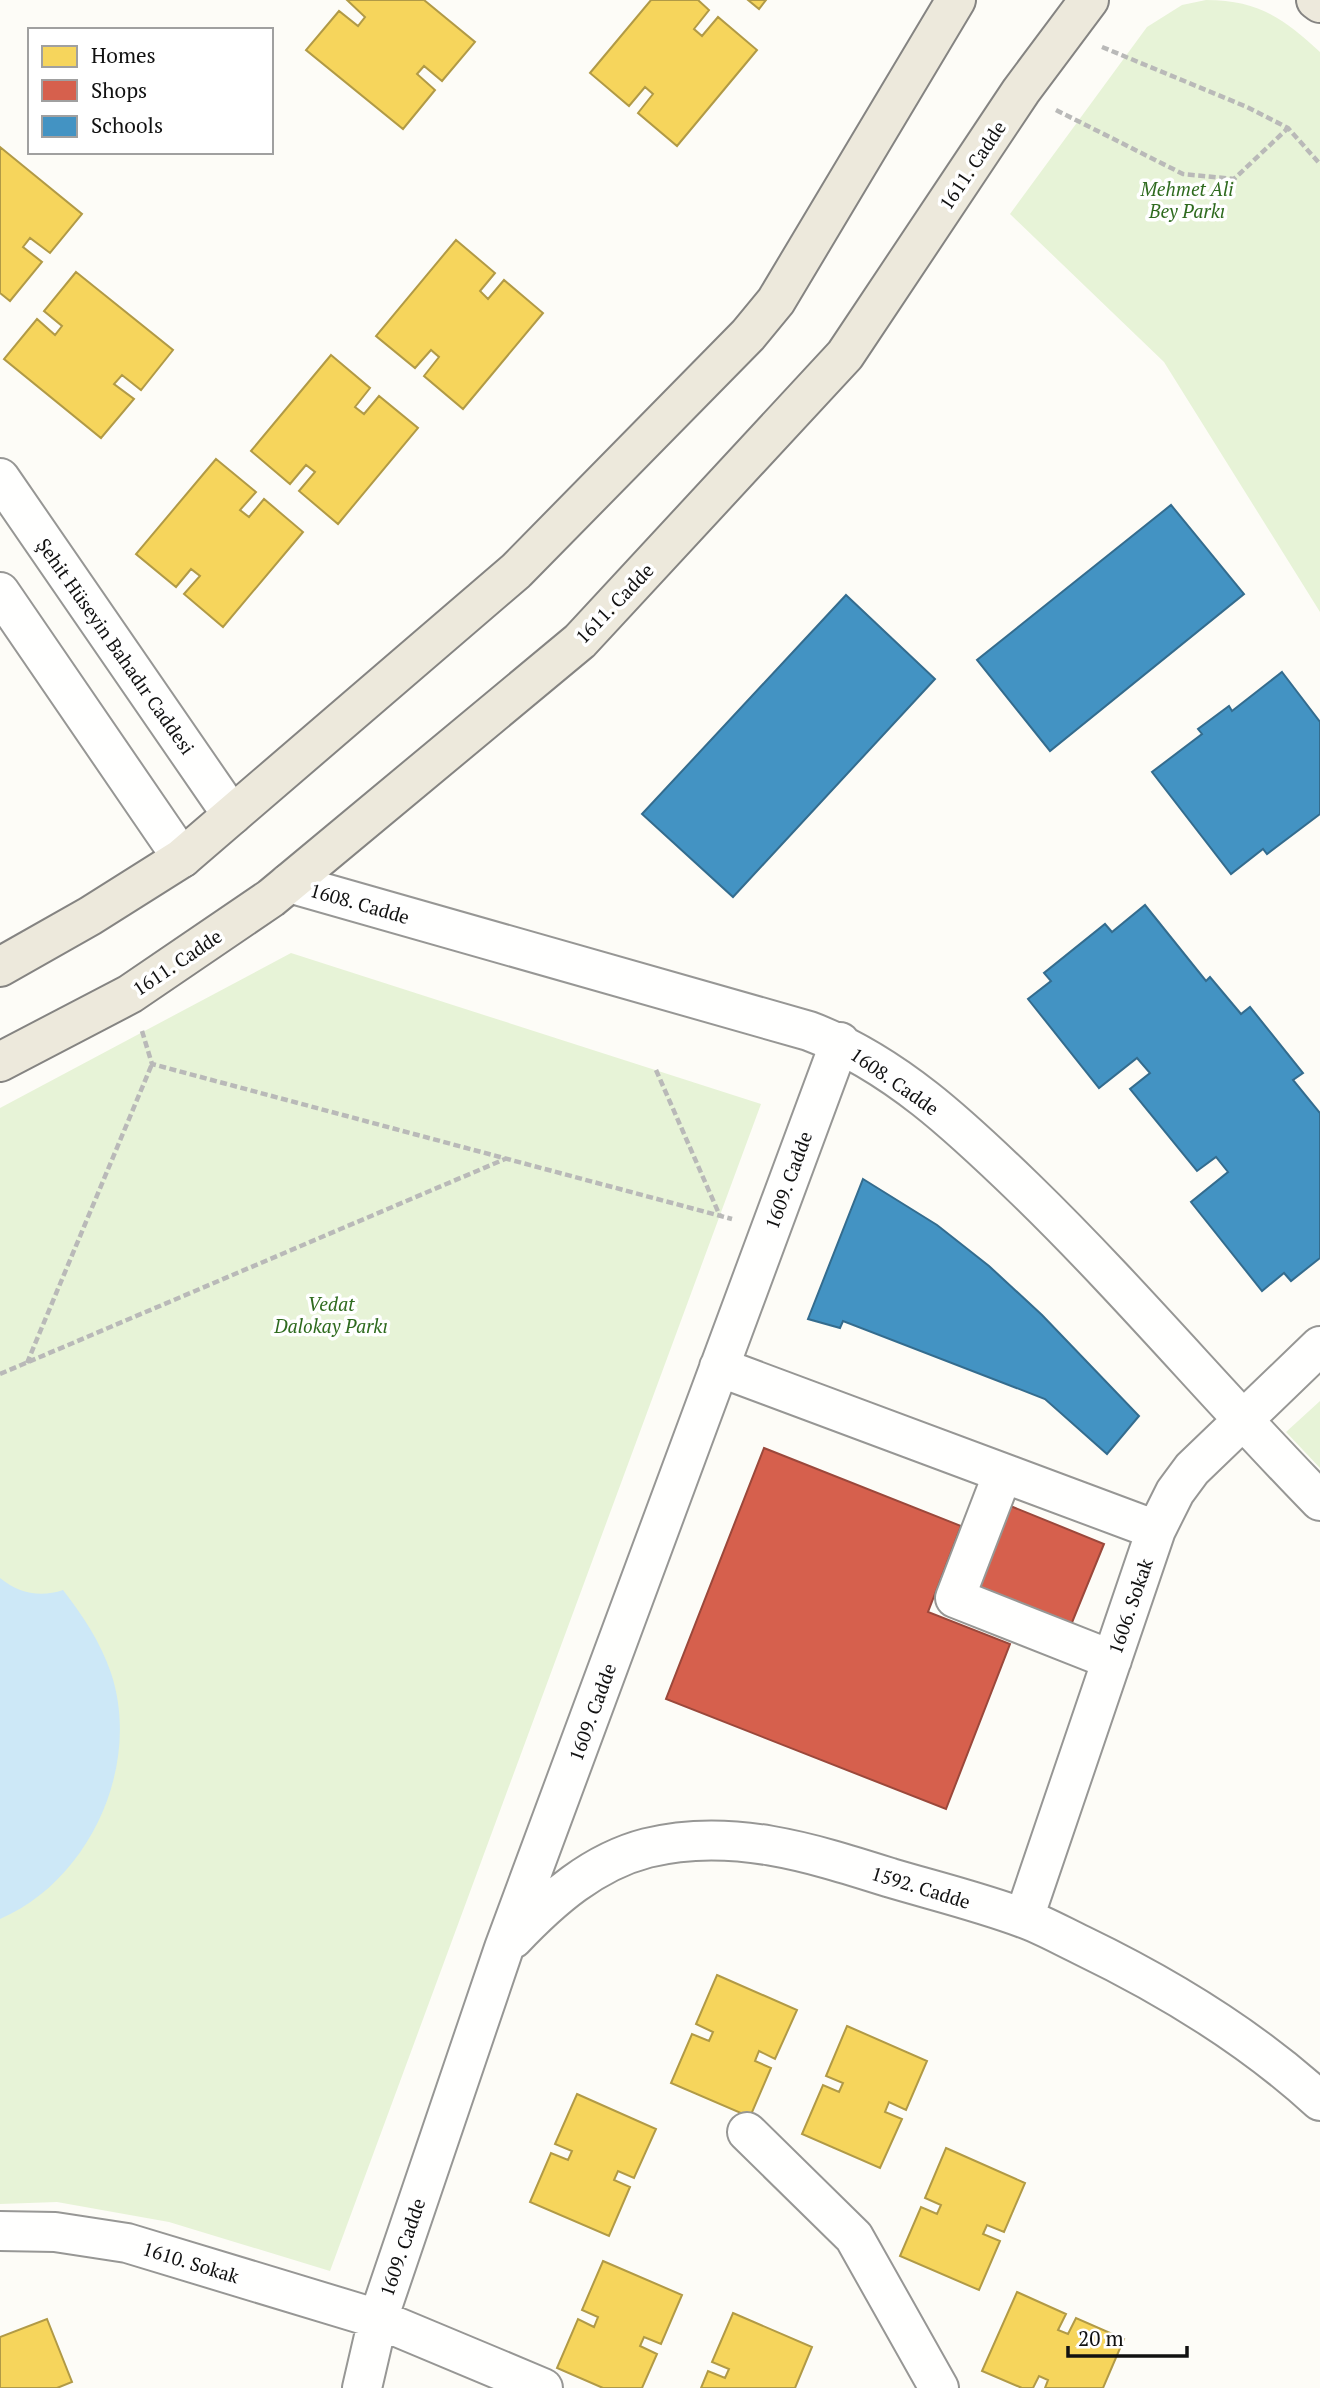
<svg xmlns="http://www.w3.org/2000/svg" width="1320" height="2388" viewBox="0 0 1320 2388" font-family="'PT Serif',serif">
  <rect width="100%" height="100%" fill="#fdfcf7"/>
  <path fill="#e7f3d7" d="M1206 0C1258 0 1283 18 1320 52V612L1164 362 1010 214 1147 27 1182 5Z
    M291 953 761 1104 330 2271 169 2222 57 2202 0 2204V1108Z
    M1320 1401V1468L1286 1432Z"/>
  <path fill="#cde8f7" d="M0 1578C18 1593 40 1598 63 1590 83 1616 100 1641 111 1673 142 1766 89 1881 0 1919Z"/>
  <path fill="#f6d55c" stroke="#b19a46" stroke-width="2" d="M347 0H424L475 42 442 81 424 66 417 74 435 90 403 129 306 50 339 11 358 26 365 17Z
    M651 0H698L709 10 694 29 702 36 718 17 757 50 677 146 638 113 653 94 645 87 629 106 590 73Z
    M748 0H766L759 9Z
    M0 147 82 214 50 253 30 238 23 247 42 262 10 301 0 293Z
    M456 240 495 273 480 291 488 299 504 280 543 313 463 409 424 376 439 357 431 350 415 368 376 336Z
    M76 272 173 350 141 390 122 375 114 384 134 399 101 438 4 359 37 319 55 335 62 326 44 311Z
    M331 355 370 388 355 407 364 414 379 396 418 428 338 524 299 491 315 472 306 465 290 484 251 451Z
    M216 459 256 492 240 510 249 517 264 499 303 532 223 627 184 594 200 576 191 569 176 587 136 554Z
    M717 1975 797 2010 775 2059 759 2051 755 2061 771 2068 750 2117 671 2083 692 2034 709 2041 713 2032 696 2024Z
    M847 2026 927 2061 906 2110 889 2102 885 2112 902 2119 880 2168 802 2134 823 2085 839 2092 843 2083 826 2076Z
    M577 2094 656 2129 634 2178 618 2171 614 2180 630 2187 609 2236 530 2202 551 2153 568 2160 572 2151 555 2144Z
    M946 2148 1025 2183 1004 2232 987 2225 983 2234 1000 2241 979 2290 900 2256 921 2207 937 2214 941 2205 925 2198Z
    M603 2261 682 2295 661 2344 644 2337 640 2346 657 2354 642 2388H603L557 2368 578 2319 594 2327 598 2317 582 2310Z
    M1017 2292 1066 2314 1058 2330 1068 2334 1076 2318 1124 2339 1103 2388H1045L1048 2380 1039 2376 1033 2388H1022L982 2371Z
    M733 2313 812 2347 795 2388H701L708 2371 725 2378 729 2369 712 2362Z
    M47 2319 72 2382 57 2388H0V2337Z"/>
  <path fill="#d6604d" stroke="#9b483b" stroke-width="2" d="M764 1448 961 1526 928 1612 1010 1644 946 1809 666 1699Z
    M1008 1505 1104 1544 1071 1625 976 1587Z"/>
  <path fill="#4393c3" stroke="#346c8e" stroke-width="2" d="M1171 505 1244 594 1050 751 977 660Z
    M846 595 935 679 733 897 642 814Z
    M1282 672 1320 722V814L1267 854 1263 849 1231 874 1152 772 1202 734 1198 729 1229 706 1232 711Z
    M1145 905 1206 981 1210 977 1241 1014 1250 1007 1303 1073 1293 1080 1320 1113V1258L1291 1281 1284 1273 1262 1291 1191 1202 1228 1172 1216 1157 1197 1171 1130 1089 1150 1073 1137 1058 1099 1088 1028 999 1051 981 1044 973 1105 924 1112 932Z
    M863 1179 937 1225 989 1266 1042 1315 1139 1416 1107 1454 1045 1399 843 1321 840 1328 808 1319Z"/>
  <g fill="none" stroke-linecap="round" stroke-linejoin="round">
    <g stroke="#979795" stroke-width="42">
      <path id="minor" d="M0 478 232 815
        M0 592 182 858
        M289 883 809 1031C894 1063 961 1127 1025 1189 1128 1289 1220 1399 1320 1501
        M719 1367 1156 1530
        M1003 1473 955 1598 1112 1660
        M1024 1918 1156 1530 1175 1492 1192 1469 1320 1346
        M513 1939C551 1899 593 1862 647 1848 731 1827 812 1853 891 1878 935 1891 980 1902 1023 1918 1043 1925 1062 1936 1081 1945 1166 1986 1249 2036 1320 2101
        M747 2132 854 2237 939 2388
        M0 2231 55 2232 127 2243 378 2319 543 2388
        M362 2388 378 2319 504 1948 840 1042"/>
    </g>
    <g stroke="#858482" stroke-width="42">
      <path id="major" d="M1316 0 1320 3
        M0 967 90 916 182 858 516 571 748 335 776 301 956 0
        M0 1062 130 994 271 898 580 641 845 355 1021 91 1089 0"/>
    </g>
    <path stroke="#b9b9b8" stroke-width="4.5" stroke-dasharray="7 3.5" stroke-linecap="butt" d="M1102 47 1247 107 1288 128 1320 164
      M1056 110 1183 174 1234 179 1288 128
      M142 1031 152 1064 732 1219
      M656 1070 720 1216
      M27 1363 152 1064
      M0 1374 505 1159"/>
    <use href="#minor" stroke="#fffffe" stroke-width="38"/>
    <use href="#major" stroke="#ede9dc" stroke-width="38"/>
  </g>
  <g text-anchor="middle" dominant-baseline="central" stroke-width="7" stroke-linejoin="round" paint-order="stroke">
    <g font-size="19" fill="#111" stroke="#fff">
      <text transform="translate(972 165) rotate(-56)">1611. Cadde</text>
      <text transform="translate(614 603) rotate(-46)">1611. Cadde</text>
      <text transform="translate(116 646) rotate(55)">Şehit Hüseyin Bahadır Caddesi</text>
      <text transform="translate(360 903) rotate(16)">1608. Cadde</text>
      <text transform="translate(177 962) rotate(-34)">1611. Cadde</text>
      <text transform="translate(895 1081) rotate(35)">1608. Cadde</text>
      <text transform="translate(788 1180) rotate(-70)">1609. Cadde</text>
      <text transform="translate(1130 1606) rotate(-71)">1606. Sokak</text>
      <text transform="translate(592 1712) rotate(-70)">1609. Cadde</text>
      <text transform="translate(921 1887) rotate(17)">1592. Cadde</text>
      <text transform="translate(402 2247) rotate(-71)">1609. Cadde</text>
      <text transform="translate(191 2262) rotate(17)">1610. Sokak</text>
    </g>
    <g font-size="19" font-style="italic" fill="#2f6b1f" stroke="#fff">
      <text x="1187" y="188">Mehmet Ali<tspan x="1187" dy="22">Bey Parkı</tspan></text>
      <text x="331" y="1303">Vedat<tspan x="331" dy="22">Dalokay Parkı</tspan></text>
    </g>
  </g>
  <rect x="28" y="28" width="245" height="126" fill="#ffffff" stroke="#a0a0a0" stroke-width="2"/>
  <rect x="42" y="46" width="35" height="21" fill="#f6d55c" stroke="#a0a0a0" stroke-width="2"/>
  <text x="91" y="63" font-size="21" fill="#111111">Homes</text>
  <rect x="42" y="80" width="35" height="21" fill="#d6604d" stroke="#a0a0a0" stroke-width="2"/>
  <text x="91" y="98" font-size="21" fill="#111111">Shops</text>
  <rect x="42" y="116" width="35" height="21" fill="#4393c3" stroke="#a0a0a0" stroke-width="2"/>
  <text x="91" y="133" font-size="21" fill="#111111">Schools</text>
  <path d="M1068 2346v10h119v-10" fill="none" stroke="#111111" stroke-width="3.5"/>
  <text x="1078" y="2346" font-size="21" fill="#111111" stroke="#ffffff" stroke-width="5" paint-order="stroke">20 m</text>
</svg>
